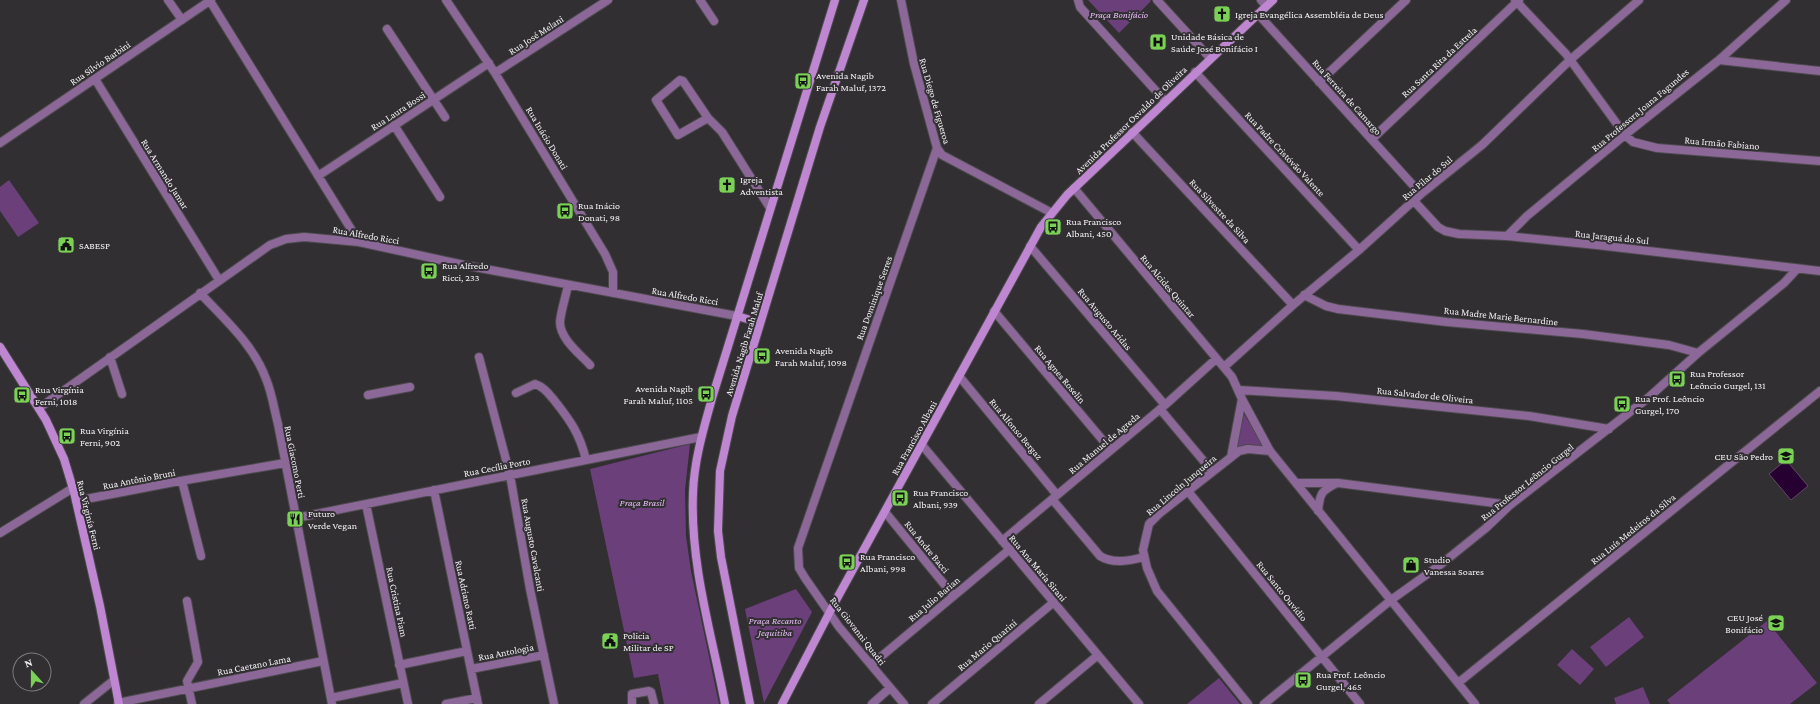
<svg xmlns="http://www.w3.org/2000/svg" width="1820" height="704" viewBox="0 0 1820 704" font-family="'Crimson Pro',serif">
  <rect width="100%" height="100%" fill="#322f33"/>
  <path fill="#6b3f79" d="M1088 0H1150L1151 1 1119 33Z
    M9 180 39 223 18 237 0 211V187Z
    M1243 413 1267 448 1233 452Z
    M690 444 685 490 686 536 691 571 719 704H664L658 674 634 678 590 469Z
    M796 589 812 612 764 703 745 609Z
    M1629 617 1644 637 1606 667 1590 647Z
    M1767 621 1817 683 1790 704H1670L1667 700Z
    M1572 649 1594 669 1580 685 1557 665Z
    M1219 678 1240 704H1187Z
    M1643 687 1650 704H1616L1614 698Z"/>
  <path fill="#260030" stroke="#63486a" d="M1786 460 1808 486 1791 500 1769 474Z"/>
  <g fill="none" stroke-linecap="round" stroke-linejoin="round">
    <g stroke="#4d4a4e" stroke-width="10">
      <path id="street" d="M168 0 182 20
        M446 0 495 73 605 254 613 272V293
        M700 0 714 21
        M901 0 914 64 937 148 942 155 1052 213
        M1078 0 1080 7 1165 101
        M1157 0 1210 58
        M1261 0 1266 6
        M1515 0 1566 54 1625 135 1633 142 1657 148 1820 161
        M210 1 359 242
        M1258 14 1421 194
        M387 29 445 117
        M1719 60 1820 71
        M1195 72 1359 250
        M495 73 608 0
        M95 79 219 280
        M1319 82 1406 0
        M708 118 678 135 656 100 680 80 683 81 708 118 722 132 770 208
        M394 125 440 197
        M1132 132 1293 305
        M1372 139 1519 0
        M0 143 211 0
        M318 176 489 63
        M1074 188 1232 377 1242 399 1231 457
        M1414 201 1438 227 1445 231 1459 234 1507 236 1597 245 1820 271
        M1507 236 1527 216 1625 135 1719 60 1786 0
        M1030 246 1165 405
        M568 285C566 296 561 310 560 322 560 339 580 354 590 365
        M200 293C224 319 254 345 266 379 272 393 274 409 278 424L332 704
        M1304 295 1326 306 1338 309 1447 322 1583 334 1669 345 1698 353
        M994 311 1111 450
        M110 357 122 394
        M479 357 510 475 530 589 554 704
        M1224 367 1293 305 1359 250 1421 194 1482 145 1570 60 1639 0
        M959 376 1057 495
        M1239 390 1336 396 1529 416 1609 429
        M516 393 535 384C544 387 548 393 554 400 570 420 580 434 586 460
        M368 395 410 387
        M1242 399 1270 451 1475 704
        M39 408 270 245 286 239 304 237 359 242 464 265 737 316
        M1160 409 1212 471
        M922 445 1139 704
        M182 481 201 556
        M1296 483H1338L1510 505
        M434 490 478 704
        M1187 490 1360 704
        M1052 499 1100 556C1113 564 1129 561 1144 557
        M76 501 169 483 285 463
        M366 504 408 704
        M1318 511C1320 493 1321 491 1337 483
        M885 512 953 595
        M296 518 701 437
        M0 533 73 488
        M1002 541 1165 405 1216 359
        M187 601 198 662 187 681 192 704
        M399 665 467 651
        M871 665 1010 549
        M471 669 544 655
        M1458 683 1820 391
        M331 698 403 683
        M118 703 323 661
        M84 704 114 680
        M446 704 477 698
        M632 704V694L649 691 651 692 654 704
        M872 704 890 688
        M904 704 839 627 805 578 799 568 798 548 937 148
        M932 704 1054 602
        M1039 704 1098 655
        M1248 704 1157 591 1147 568 1143 550 1149 524 1160 513 1239 451 1248 449 1270 451
        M1264 704 1391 600 1440 565 1486 528 1510 505 1648 398 1698 353 1784 283 1797 269"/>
    </g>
    <g stroke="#4d4a4e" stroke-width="10">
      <path id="secondary" d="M737 316 754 321 756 325 755 332
        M0 347 46 420 64 459 74 492 100 606 119 704
        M725 704C712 635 690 565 693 493 694 460 704 427 713 395L835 0
        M750 704 721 557 718 531 720 471 732 416 820 127 864 0
        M782 704 835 602 1041 227 1067 195 1273 0"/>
    </g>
    <use href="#street" stroke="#8b6897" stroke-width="8"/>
    <use href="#secondary" stroke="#bf87d1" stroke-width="8"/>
  </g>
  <defs>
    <g id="church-square" transform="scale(0.9)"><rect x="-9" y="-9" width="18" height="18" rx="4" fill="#7ad156" stroke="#322f33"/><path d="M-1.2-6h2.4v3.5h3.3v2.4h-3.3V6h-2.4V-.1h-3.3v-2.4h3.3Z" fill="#111"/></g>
    <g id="hospital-square" transform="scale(0.9)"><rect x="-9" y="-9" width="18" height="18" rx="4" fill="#7ad156" stroke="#322f33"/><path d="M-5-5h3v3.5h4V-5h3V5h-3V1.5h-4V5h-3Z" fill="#111"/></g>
    <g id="bus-square" transform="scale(0.9)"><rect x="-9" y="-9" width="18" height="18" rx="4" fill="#7ad156" stroke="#322f33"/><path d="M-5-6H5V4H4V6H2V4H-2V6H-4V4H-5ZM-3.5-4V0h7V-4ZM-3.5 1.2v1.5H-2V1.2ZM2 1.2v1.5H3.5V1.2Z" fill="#111"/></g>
    <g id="civic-square" transform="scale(0.9)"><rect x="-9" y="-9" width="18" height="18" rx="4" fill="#7ad156" stroke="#322f33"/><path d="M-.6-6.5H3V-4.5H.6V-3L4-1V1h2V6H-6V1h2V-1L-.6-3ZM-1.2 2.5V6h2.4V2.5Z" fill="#111"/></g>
    <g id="school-square" transform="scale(0.9)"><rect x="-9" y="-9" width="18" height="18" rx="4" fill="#7ad156" stroke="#322f33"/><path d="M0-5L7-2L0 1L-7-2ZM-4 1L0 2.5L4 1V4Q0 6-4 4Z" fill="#111"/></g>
    <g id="restaurant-square" transform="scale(0.9)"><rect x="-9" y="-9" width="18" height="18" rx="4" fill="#7ad156" stroke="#322f33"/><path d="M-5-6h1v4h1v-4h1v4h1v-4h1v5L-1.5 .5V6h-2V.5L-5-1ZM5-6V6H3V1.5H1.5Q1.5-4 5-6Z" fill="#111"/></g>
    <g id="shop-square" transform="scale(0.9)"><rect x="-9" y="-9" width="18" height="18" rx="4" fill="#7ad156" stroke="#322f33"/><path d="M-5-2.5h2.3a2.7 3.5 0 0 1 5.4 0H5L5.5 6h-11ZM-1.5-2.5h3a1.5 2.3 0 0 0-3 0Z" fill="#111"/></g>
  </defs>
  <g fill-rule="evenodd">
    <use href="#church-square" x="1222" y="14"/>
    <use href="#hospital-square" x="1158" y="42"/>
    <use href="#bus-square" x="803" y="81"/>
    <use href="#church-square" x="727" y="185"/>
    <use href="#bus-square" x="565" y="211"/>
    <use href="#bus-square" x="1053" y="227"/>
    <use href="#civic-square" x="66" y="245"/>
    <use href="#bus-square" x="429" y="271"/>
    <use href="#bus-square" x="762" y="356"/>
    <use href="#bus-square" x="1677" y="379"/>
    <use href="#bus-square" x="706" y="394"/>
    <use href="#bus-square" x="22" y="395"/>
    <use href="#bus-square" x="1622" y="404"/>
    <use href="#bus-square" x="67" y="436"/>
    <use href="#school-square" x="1786" y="456"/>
    <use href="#bus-square" x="900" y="498"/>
    <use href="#restaurant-square" x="295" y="519"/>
    <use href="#bus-square" x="847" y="562"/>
    <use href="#shop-square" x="1411" y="565"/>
    <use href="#school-square" x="1776" y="623"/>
    <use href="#civic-square" x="610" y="641"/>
    <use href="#bus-square" x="1303" y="680"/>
  </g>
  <g text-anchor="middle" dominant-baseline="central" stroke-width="4" stroke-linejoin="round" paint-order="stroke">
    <g font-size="10" font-style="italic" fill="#e7bdf6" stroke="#322f33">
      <text x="1119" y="14">Praça Bonifácio</text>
      <text x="642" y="502">Praça Brasil</text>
      <text x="775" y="620">Praça Recanto<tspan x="775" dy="12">Jequitiba</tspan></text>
    </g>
    <g font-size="10" fill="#f1eff2" stroke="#322f33" text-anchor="start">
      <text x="1235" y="14">Igreja Evangélica Assembléia de Deus</text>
      <text x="1171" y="36">Unidade Básica de<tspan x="1171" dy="12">Saúde José Bonifácio I</tspan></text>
      <text x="816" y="75">Avenida Nagib<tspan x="816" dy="12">Farah Maluf, 1372</tspan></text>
      <text x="740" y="179">Igreja<tspan x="740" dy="12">Adventista</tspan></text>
      <text x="578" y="205">Rua Inácio<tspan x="578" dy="12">Donati, 98</tspan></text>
      <text x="1066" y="221">Rua Francisco<tspan x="1066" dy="12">Albani, 450</tspan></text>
      <text x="79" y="245">SABESP</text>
      <text x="442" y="265">Rua Alfredo<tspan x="442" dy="12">Ricci, 233</tspan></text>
      <text x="775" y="350">Avenida Nagib<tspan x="775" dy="12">Farah Maluf, 1098</tspan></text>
      <text x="1690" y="373">Rua Professor<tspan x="1690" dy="12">Leôncio Gurgel, 131</tspan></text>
      <text x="693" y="388" text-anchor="end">Avenida Nagib<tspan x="693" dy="12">Farah Maluf, 1105</tspan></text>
      <text x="35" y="389">Rua Virgínia<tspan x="35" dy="12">Ferni, 1018</tspan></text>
      <text x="1635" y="398">Rua Prof. Leôncio<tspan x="1635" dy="12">Gurgel, 170</tspan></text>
      <text x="80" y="430">Rua Virgínia<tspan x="80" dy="12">Ferni, 902</tspan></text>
      <text x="1773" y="456" text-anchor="end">CEU São Pedro</text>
      <text x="913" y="492">Rua Francisco<tspan x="913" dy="12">Albani, 939</tspan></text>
      <text x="308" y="513">Futuro<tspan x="308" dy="12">Verde Vegan</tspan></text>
      <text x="860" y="556">Rua Francisco<tspan x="860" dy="12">Albani, 998</tspan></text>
      <text x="1424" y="559">Studio<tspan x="1424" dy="12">Vanessa Soares</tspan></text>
      <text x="1763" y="617" text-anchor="end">CEU José<tspan x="1763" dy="12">Bonifácio</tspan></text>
      <text x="623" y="635">Policia<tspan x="623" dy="12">Militar de SP</tspan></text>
      <text x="1316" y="674">Rua Prof. Leôncio<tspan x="1316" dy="12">Gurgel, 465</tspan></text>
    </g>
    <g font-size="10" fill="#f1eff2" stroke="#322f33">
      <text transform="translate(536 35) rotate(-33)">Rua José Melani</text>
      <text transform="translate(1439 62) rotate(-43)">Rua Santa Rita da Estrela</text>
      <text transform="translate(100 63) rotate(-34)">Rua Silvio Barbini</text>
      <text transform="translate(1347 97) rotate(48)">Rua Ferreira de Camargo</text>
      <text transform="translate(935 101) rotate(74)">Rua Diego de Figueroa</text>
      <text transform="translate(1640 110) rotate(-40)">Rua Professora Joana Fagundes</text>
      <text transform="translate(398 111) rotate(-33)">Rua Laura Bossi</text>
      <text transform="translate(1131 120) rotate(-44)">Avenida Professor Osvaldo de Oliveira</text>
      <text transform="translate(547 138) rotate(59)">Rua Inácio Donati</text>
      <text transform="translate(1722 143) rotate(5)">Rua Irmão Fabiano</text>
      <text transform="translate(1285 154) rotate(47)">Rua Padre Cristóvão Valente</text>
      <text transform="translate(165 174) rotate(58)">Rua Armando Jamar</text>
      <text transform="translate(1427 178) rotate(-40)">Rua Pilar do Sul</text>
      <text transform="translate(1220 211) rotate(47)">Rua Silvestre da Silva</text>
      <text transform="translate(366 235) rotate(10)">Rua Alfredo Ricci</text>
      <text transform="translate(1612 237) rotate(6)">Rua Jaraguá do Sul</text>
      <text transform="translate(1168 286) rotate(50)">Rua Alcides Quintar</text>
      <text transform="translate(685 296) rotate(10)">Rua Alfredo Ricci</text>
      <text transform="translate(874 298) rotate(-70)">Rua Dominique Serres</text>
      <text transform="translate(1501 316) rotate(6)">Rua Madre Marie Bernardine</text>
      <text transform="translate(1105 319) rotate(50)">Rua Augusto Aridas</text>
      <text transform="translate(744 344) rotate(-73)">Avenida Nagib Farah Maluf</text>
      <text transform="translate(1060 374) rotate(50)">Rua Agnes Roselin</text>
      <text transform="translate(1425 395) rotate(6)">Rua Salvador de Oliveira</text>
      <text transform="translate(1016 429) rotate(50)">Rua Alfonso Bergaz</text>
      <text transform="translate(914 438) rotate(-61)">Rua Francisco Albani</text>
      <text transform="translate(1104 443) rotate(-40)">Rua Manuel de Agreda</text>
      <text transform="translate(295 462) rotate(79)">Rua Giacomo Perti</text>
      <text transform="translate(497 467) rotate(-11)">Rua Cecília Porto</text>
      <text transform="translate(139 479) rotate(-11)">Rua Antônio Bruni</text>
      <text transform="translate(1527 482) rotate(-39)">Rua Professor Leôncio Gurgel</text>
      <text transform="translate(1181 485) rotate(-40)">Rua Lincoln Junqueira</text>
      <text transform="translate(89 515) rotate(76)">Rua Virginía Ferni</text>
      <text transform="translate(1633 529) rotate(-39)">Rua Luís Medeiros da Silva</text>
      <text transform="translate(533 545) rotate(80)">Rua Augusto Cavalcanti</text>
      <text transform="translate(927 547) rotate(51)">Rua Andre Bacci</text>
      <text transform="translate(1038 568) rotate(50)">Rua Ana Maria Sirani</text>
      <text transform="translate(1282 591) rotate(51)">Rua Santo Ouvídio</text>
      <text transform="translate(466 595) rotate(78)">Rua Adriano Ratti</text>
      <text transform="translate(934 599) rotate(-40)">Rua Julio Barian</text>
      <text transform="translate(397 602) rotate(78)">Rua Cristina Piam</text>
      <text transform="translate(858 631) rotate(52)">Rua Giovanni Quadri</text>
      <text transform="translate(987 645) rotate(-40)">Rua Mario Quarini</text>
      <text transform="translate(506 652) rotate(-11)">Rua Antologia</text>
      <text transform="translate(254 665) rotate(-11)">Rua Caetano Lama</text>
    </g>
  </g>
  <g transform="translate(32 672) rotate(339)"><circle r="19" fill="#322f33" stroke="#7e7c7f"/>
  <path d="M0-3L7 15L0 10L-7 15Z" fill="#7ad156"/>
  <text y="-6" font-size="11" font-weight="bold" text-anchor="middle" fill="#f1eff2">N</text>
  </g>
</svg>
